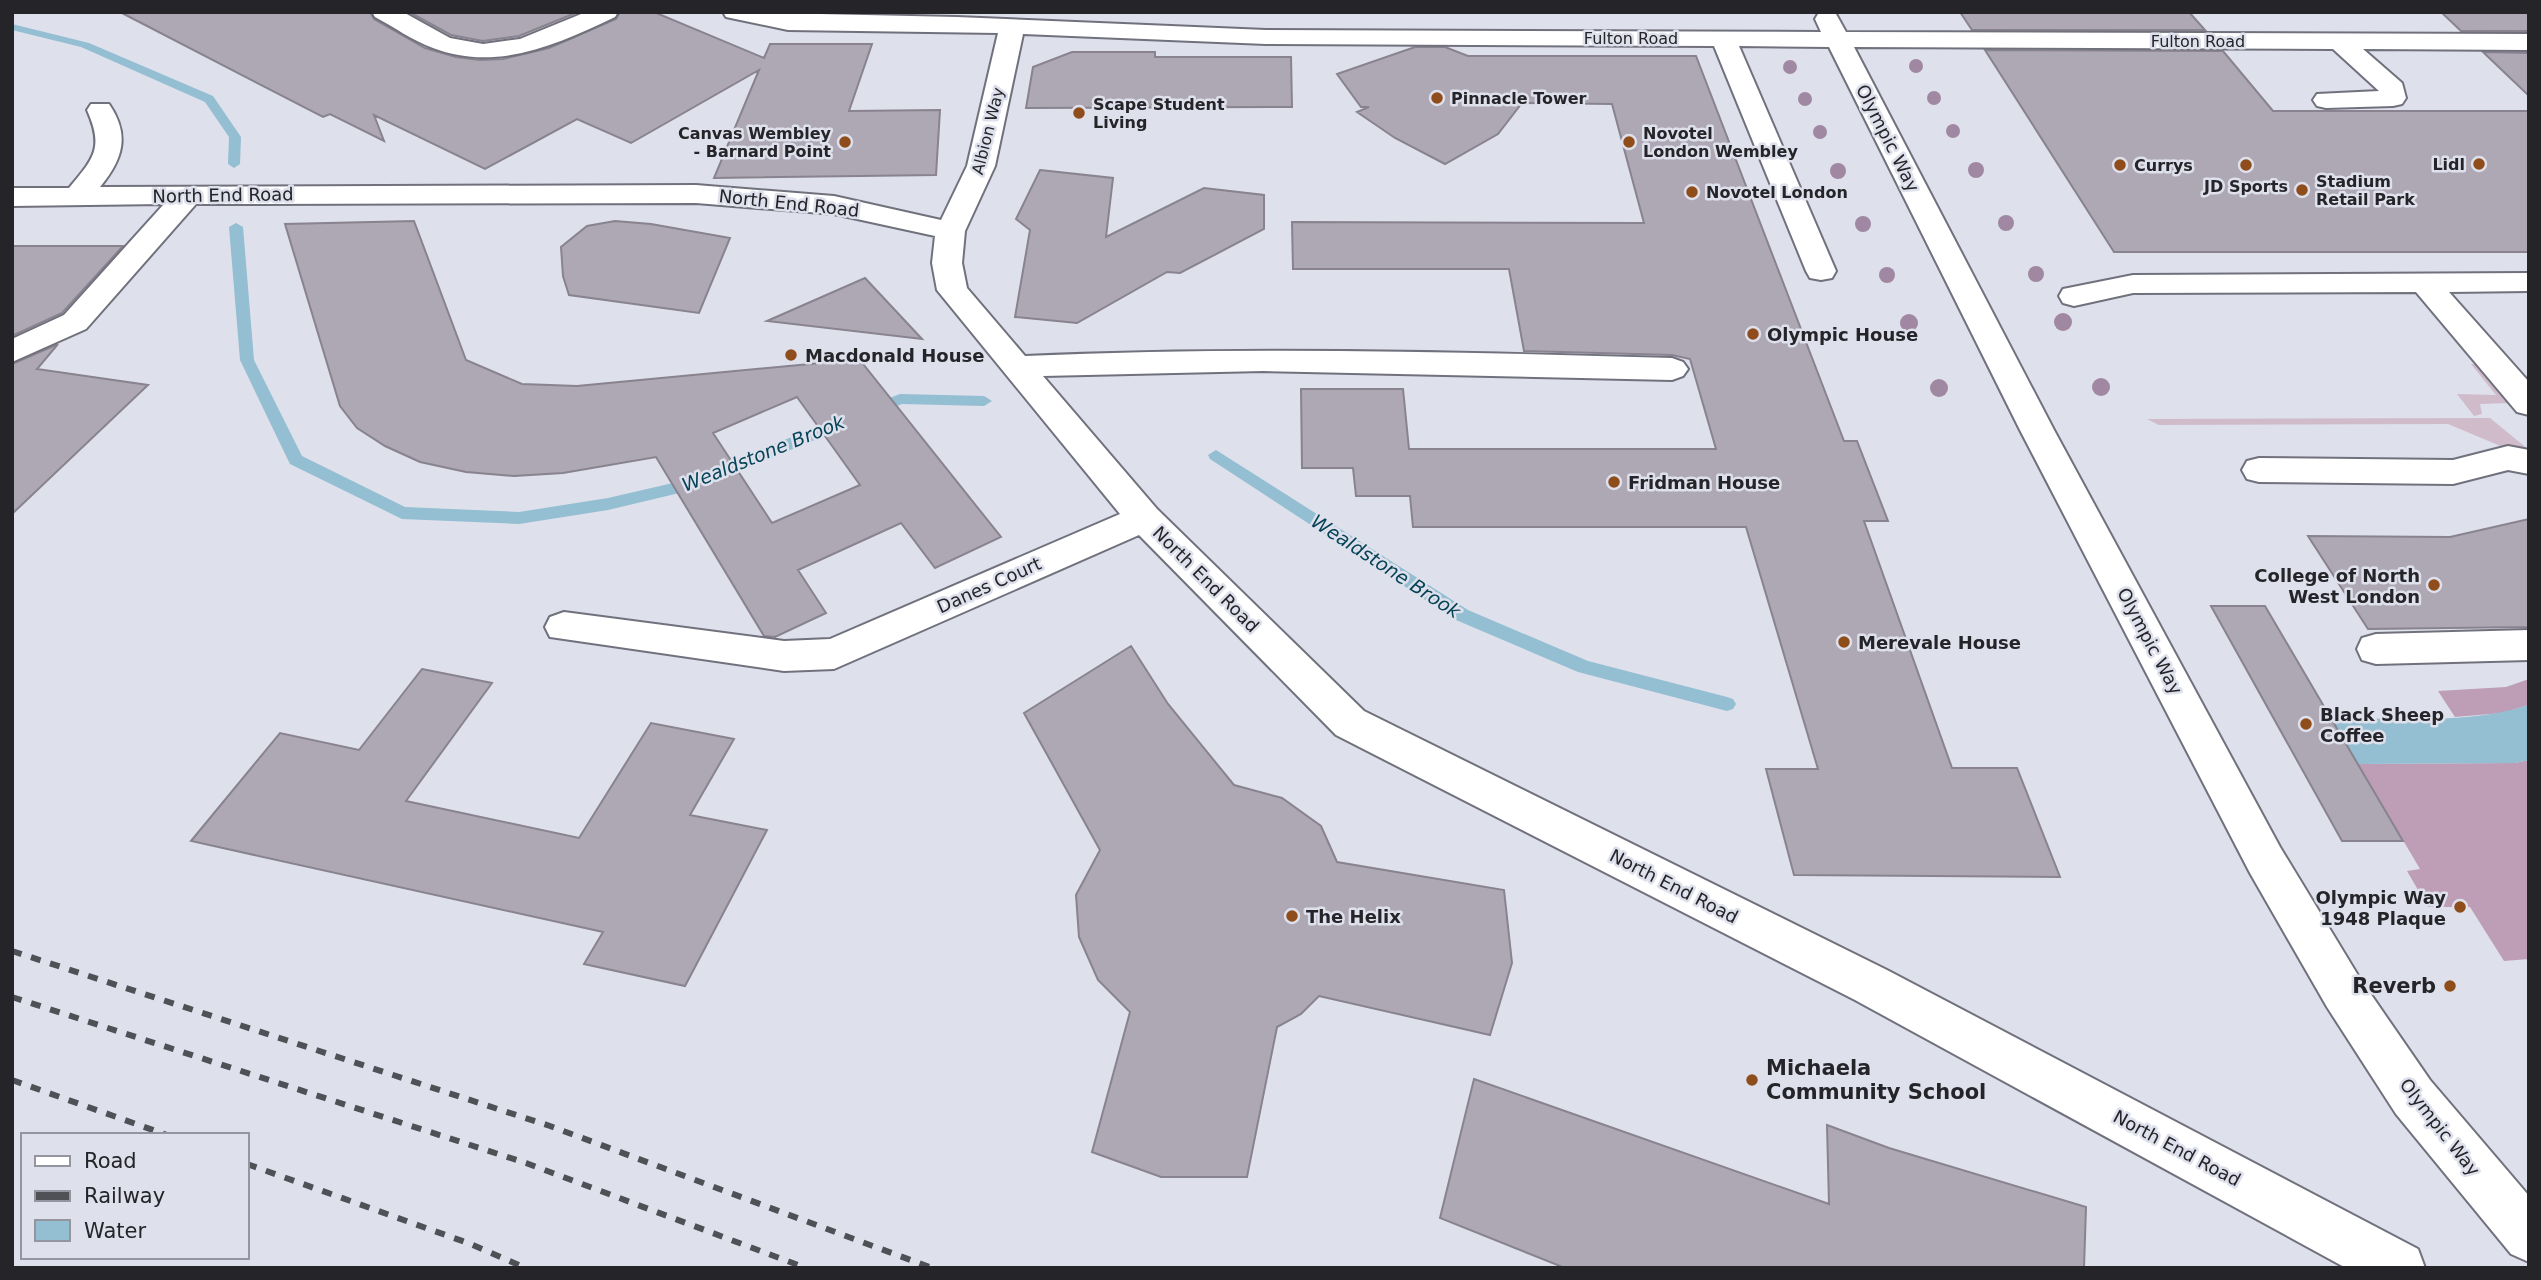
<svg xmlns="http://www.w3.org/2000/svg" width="2541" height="1280" viewBox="0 0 2541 1280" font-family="'DejaVu Sans',sans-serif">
  <rect width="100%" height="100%" fill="#dee0ec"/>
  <path fill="#d0bbcb" d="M2471 364H2477L2510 403 2480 404 2482 414 2474 416 2457 394 2496 395Z
    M2490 418 2529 450V458L2448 424 2159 425 2147 419Z"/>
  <path fill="#be9db7" d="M2529 679V705L2502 713 2455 717 2438 691 2506 687Z
    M2529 760V959L2504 961 2470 907H2428L2407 871 2420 869 2358 764 2515 763Z"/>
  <path fill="#94bed1" d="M2529 705V760L2515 763 2358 764 2331 718C2396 718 2466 725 2529 705Z"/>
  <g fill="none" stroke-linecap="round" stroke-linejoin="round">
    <path fill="#94bed1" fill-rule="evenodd" d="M12 24 89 43 213 96 241 137 240 164 234 168 228 164 229 137 205 102 81 47 12 30Z
      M236 223 243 227 254 360 302 456 405 507 519 512 608 498 686 480 836 419 841 418 849 423 846 427 696 489 608 510 519 524 402 519 290 464 288 460 240 360 229 227Z
      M900 394 984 396 992 401 984 406 902 404 871 416 863 411 866 407Z
      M1216 450 1468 610 1588 661 1727 697 1733 699 1736 704 1733 709 1727 711 1578 672 1456 620 1210 459 1208 455Z"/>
  </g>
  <path fill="#ada8b3" stroke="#88838e" stroke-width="2" fill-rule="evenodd" d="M120 12H370L374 19 425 48 456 57 480 60 503 59 549 48 616 19 620 12H654L764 58 770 44H872L849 111 940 110 936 175 714 178 759 70 631 143 577 119 485 169 374 115 384 141 330 114 323 117Z
    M409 12H578L519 36 483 41 451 35Z
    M1960 12H2189L2205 30H1972Z
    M2441 12H2529V31H2461Z
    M1415 47H1445L1468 56H1696L1844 441H1857L1888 521H1864L1952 768H2017L2060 877 1794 875 1766 769H1818L1746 527H1413L1410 496H1356L1353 468H1302L1301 389H1403L1409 449H1716L1690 359 1672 355 1524 351 1509 269H1293L1292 222 1644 223 1612 104 1522 103 1498 134 1445 164 1395 138 1357 112 1369 107H1361L1337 74Z
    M1985 50 2223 51 2273 111H2529V252H2114Z
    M1072 52H1155V57H1291L1292 107 1026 108 1033 67Z
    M2483 52 2529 53V96Z
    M1040 170 1113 178 1106 237 1204 188 1264 195V229L1180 273 1167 272 1077 323 1015 317 1030 230 1016 219Z
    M414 221 466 360 522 384 577 386 863 359 864 365 1001 537 935 568 901 523 798 570 826 613 775 637 764 636 656 457 563 473 514 476 466 472 420 462 385 446 357 428 340 406 285 224ZM797 397 860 485 772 523 713 433Z
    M615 221 651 224 730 238 699 313 569 295 563 276 561 247 587 226Z
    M12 246H123L62 313 12 336Z
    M865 278 922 339 767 321Z
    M58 344 37 369 148 385 12 514V364Z
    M2529 519V627L2368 629 2308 536 2450 537Z
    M2211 606H2265L2403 841H2342Z
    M1131 646 1168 704 1234 785 1282 798 1321 826 1337 862 1504 890 1512 963 1490 1035 1319 996 1301 1014 1277 1027 1247 1177H1161L1092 1152 1130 1012 1098 980 1079 937 1076 895 1100 850 1024 713Z
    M422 669 492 683 406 801 579 838 651 723 734 739 690 815 767 830 685 986 584 964 603 932 191 841 280 733 359 750Z
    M1474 1079 1829 1204 1827 1125 1889 1148 2086 1207 2084 1268H1565L1440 1218Z"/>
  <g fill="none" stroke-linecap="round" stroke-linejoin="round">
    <g stroke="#70717c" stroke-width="4">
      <path id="minor" d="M372 12H403L450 38 483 44 520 39 586 12H618L615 17C557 45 496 72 433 48 413 41 394 27 375 17Z
        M723 12 957 17 1266 30 1821 32 1815 19 1818 14H1836L1846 32 2529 34V50L2363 49 2402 83 2406 98 2402 104 2393 106 2326 108 2317 106 2313 100 2317 94 2379 91 2333 49 1854 47 2054 430 2280 847 2359 977 2430 1080 2529 1196V1262L2511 1254 2396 1114 2327 1007 2250 873 2020 430 1829 47 1739 46 1836 271 1832 278 1821 280 1810 278 1806 271 1714 46 1266 44 1023 34 995 166 965 231 962 263 967 288 1025 356C1241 346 1456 352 1672 358L1683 362 1688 369 1683 376 1672 380 1263 371 1043 376 1157 509 1364 711 1887 970 2418 1249 2425 1268H2346L1855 1000 1336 735 1139 535 834 669 784 671 550 637 545 627 550 617 564 612 784 641 830 639 1120 514 937 290 932 263 935 236 834 214 696 203 196 204 86 329 12 362V339L64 315 164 204 12 206V188H69C94 158 104 148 87 110L91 104H109C131 136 122 160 100 187L696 185 834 196 941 220 967 166 998 33 788 30 726 17Z
        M2529 273V291L2449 292 2529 382V415L2517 412 2416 292 2133 293 2074 306 2063 303 2059 296 2063 289 2133 275Z
        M2508 446 2529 450V474L2508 470 2453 484 2259 482 2247 479 2242 470 2247 461 2259 458 2453 460Z
        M2529 630V660L2376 664 2362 660 2357 649 2362 638 2376 634Z"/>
    </g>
    <use href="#minor" fill="#fff" fill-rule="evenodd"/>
    <path stroke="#505057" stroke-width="6" stroke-dasharray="10 10" stroke-linecap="butt" d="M12 951 550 1126 932 1268
      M12 997 526 1163 806 1268
      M12 1080 167 1135
      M247 1164 468 1243 526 1268"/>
  </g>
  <g fill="#a088a2">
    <circle cx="1916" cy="66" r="7"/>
    <circle cx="1790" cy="67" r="7"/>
    <circle cx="1934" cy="98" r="7"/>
    <circle cx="1805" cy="99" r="7"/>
    <circle cx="1953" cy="131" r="7"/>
    <circle cx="1820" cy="132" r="7"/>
    <circle cx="1976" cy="170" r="8"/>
    <circle cx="1838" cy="171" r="8"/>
    <circle cx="2006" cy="223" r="8"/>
    <circle cx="1863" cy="224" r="8"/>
    <circle cx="2036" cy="274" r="8"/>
    <circle cx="1887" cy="275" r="8"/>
    <circle cx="2063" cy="322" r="9"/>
    <circle cx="1909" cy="323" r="9"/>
    <circle cx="2101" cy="387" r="9"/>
    <circle cx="1939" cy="388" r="9"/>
  </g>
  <g fill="#8f4d1c" stroke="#dee0ec" stroke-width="2.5">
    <circle cx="1437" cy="98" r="7"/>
    <circle cx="1079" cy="113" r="7"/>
    <circle cx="845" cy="142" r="7"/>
    <circle cx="1629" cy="142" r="7"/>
    <circle cx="2479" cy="164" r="7"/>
    <circle cx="2120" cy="165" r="7"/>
    <circle cx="2246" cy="165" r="7"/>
    <circle cx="2302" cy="190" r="7"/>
    <circle cx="1692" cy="192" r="7"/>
    <circle cx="1753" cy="334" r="7"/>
    <circle cx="791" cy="355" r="7"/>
    <circle cx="1614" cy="482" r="7"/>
    <circle cx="2434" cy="585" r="7"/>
    <circle cx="1844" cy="642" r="7"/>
    <circle cx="2306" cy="724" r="7"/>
    <circle cx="2460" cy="907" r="7"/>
    <circle cx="1292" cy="916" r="7"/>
    <circle cx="2450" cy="986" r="7"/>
    <circle cx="1752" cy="1080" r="7"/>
  </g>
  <g text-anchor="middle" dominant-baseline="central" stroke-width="5" stroke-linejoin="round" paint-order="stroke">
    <g font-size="16" fill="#242429" stroke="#dee0ec">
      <text x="1631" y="38">Fulton Road</text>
      <text x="2198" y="41">Fulton Road</text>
      <text transform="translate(988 131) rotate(-76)">Albion Way</text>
    </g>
    <g font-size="16" font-weight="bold" fill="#242429" stroke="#dee0ec" text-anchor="start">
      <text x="1451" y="98">Pinnacle Tower</text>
      <text x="1093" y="104">Scape Student<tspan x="1093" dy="18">Living</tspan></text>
      <text x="831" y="133" text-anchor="end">Canvas Wembley<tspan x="831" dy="18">- Barnard Point</tspan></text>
      <text x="1643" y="133">Novotel<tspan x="1643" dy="18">London Wembley</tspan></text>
      <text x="2465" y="164" text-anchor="end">Lidl</text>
      <text x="2134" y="165">Currys</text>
      <text x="2316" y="181">Stadium<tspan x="2316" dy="18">Retail Park</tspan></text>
      <text x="2246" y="186" text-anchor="middle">JD Sports</text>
      <text x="1706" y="192">Novotel London</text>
    </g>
    <g font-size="18" fill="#242429" stroke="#dee0ec">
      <text transform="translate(1888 138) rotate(63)">Olympic Way</text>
      <text transform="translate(223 195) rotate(-1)">North End Road</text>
      <text transform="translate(789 203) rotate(6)">North End Road</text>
      <text transform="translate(1206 579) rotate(45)">North End Road</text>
      <text transform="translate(989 585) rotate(-24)">Danes Court</text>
      <text transform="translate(2150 641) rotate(62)">Olympic Way</text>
      <text transform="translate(1674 886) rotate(27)">North End Road</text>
      <text transform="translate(2440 1127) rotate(52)">Olympic Way</text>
      <text transform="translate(2177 1148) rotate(28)">North End Road</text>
    </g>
    <g font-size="18" font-weight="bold" fill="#242429" stroke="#dee0ec" text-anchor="start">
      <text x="1767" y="334">Olympic House</text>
      <text x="805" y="355">Macdonald House</text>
      <text x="1628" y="482">Fridman House</text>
      <text x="2420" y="575" text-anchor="end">College of North<tspan x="2420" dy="21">West London</tspan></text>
      <text x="1858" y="642">Merevale House</text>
      <text x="2320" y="714">Black Sheep<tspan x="2320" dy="21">Coffee</tspan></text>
      <text x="2446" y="897" text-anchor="end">Olympic Way<tspan x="2446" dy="21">1948 Plaque</tspan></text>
      <text x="1306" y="916">The Helix</text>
    </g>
    <g font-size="19" font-style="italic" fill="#064357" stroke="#dee0ec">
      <text transform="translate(763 453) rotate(-22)">Wealdstone Brook</text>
      <text transform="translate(1386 566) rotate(33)">Wealdstone Brook</text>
    </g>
    <g font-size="21" font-weight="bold" fill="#242429" stroke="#dee0ec" text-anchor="end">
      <text x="2436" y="986">Reverb</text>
      <text x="1766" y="1068" text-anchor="start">Michaela<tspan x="1766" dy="24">Community School</tspan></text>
    </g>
  </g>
  <rect width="2541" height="1280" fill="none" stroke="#242429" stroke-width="28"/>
  <rect x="21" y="1133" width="228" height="126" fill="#dee0ec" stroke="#94959e" stroke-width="2"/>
  <rect x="35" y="1156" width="35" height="10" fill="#ffffff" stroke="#94959e" stroke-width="2"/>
  <text x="84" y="1168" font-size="21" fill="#242429">Road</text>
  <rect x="35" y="1191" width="35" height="10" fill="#505057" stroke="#94959e" stroke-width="2"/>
  <text x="84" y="1203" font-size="21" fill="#242429">Railway</text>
  <rect x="35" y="1220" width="35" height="21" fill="#94bed1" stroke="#94959e" stroke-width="2"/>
  <text x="84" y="1238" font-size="21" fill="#242429">Water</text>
</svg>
